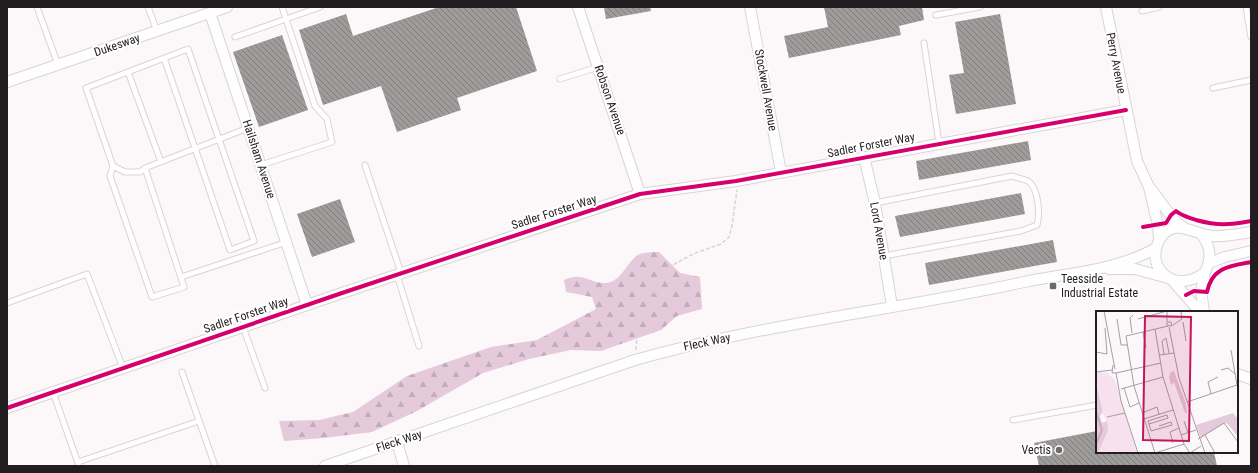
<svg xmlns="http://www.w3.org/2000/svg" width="1258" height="473" viewBox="0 0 1258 473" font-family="'Roboto Condensed',sans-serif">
  <defs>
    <pattern id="forest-firs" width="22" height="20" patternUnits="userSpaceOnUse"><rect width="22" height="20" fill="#e4cadb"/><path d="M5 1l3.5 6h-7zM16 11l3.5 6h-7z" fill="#c3adbc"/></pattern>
    <pattern id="building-back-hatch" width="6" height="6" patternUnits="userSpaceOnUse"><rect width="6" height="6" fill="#9d9c9a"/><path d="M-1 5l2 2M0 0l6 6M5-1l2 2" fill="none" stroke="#807f7d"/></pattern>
  </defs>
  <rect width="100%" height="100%" fill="#fcf8fa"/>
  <path fill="url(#forest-firs)" d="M659 252 680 273 700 277 702 309 677 316 661 330 601 351 571 350 529 359 483 373 417 411 372 432 324 438 284 441 279 421 319 420 353 412 407 376 491 347 537 340 596 309 592 297 566 292 564 280C584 271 589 284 606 283 621 282 626 263 638 255 643 252 653 252 659 252Z"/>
  <path fill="url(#building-back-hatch)" d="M439 7H516L537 71 457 98 461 110 397 132 381 86 323 105 299 30 346 14 353 36Z
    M604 7H650L651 11 606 19Z
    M824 7H922L924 20 899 26 901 35 789 58 784 36 828 27Z
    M1000 14 1016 104 956 114 949 75 964 73 955 22Z
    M282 35 308 110 259 127 233 52Z
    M1028 141 1031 160 919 180 916 161Z
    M1021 193 1025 214 900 237 895 216Z
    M340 199 355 242 312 257 297 214Z
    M1053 240 1057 262 929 285 925 263Z
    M1097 431V452H1214L1217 466H1039L1034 443Z"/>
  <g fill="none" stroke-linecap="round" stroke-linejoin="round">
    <g stroke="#d8d4d7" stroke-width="7">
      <path id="service" d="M37 7 58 65
        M148 7 157 31
        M1246 7 1251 37
        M1142 11 1159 7
        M936 15 980 7
        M235 37 320 7
        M924 43 939 143
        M128 72 161 162
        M560 79 598 67
        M1213 88 1251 80
        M261 165 332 142 327 119 315 106 282 7
        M365 165 401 273
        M113 166 125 172H140L145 168 248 128
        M145 168 184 287 152 297 110 176 113 166 86 88C120 75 154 62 188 49L254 241 230 250 164 58
        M875 203 1012 176C1017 178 1024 179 1028 181 1039 189 1040 214 1037 225L1021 231 884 256
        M397 275 419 346
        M181 277 287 242
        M7 303 87 274 123 368
        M243 327 265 388
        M182 372 215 466
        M53 392 79 466
        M1013 420 1097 405
        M78 462 199 421"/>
    </g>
    <g stroke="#d8d4d7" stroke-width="12">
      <path id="minor" d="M578 7 640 194
        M750 7 781 172
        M1106 7 1137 161 1149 187 1158 225 1159 239
        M210 13 307 305
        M7 82 227 7
        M864 157 875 203 892 306
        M1151 189 1174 220 1183 227
        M1201 234C1211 246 1212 258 1205 272 1176 296 1143 268 1160 239 1173 217 1194 234 1212 236 1225 237 1238 234 1251 232
        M1209 263 1225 257 1251 251
        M1109 269H1135L1168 278
        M1172 280 1200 312
        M1204 312 1201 291 1205 272
        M1237 374 1251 379
        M7 408 342 293 640 194 736 181 1126 110
        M397 442 404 466
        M325 466 635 360C762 324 895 310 1024 282 1068 273 1116 271 1156 248"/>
    </g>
    <path stroke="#d5d4d5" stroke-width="1.5" stroke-dasharray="4 2" stroke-linecap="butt" d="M636 350 638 321 671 266 693 254 721 244 729 237 732 226 737 190"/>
    <use href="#service" stroke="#fffefe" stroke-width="5"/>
    <use href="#minor" stroke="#fffefe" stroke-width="10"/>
    <g stroke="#fff" stroke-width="6">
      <path id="cycleway" d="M1143 227 1166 223 1171 215 1176 211C1182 216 1188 217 1196 220 1218 226 1229 225 1251 221
        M1186 295 1194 291 1207 292C1212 267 1230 266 1251 262
        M7 408 342 293 640 194 736 181 1126 110"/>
    </g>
    <use href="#cycleway" stroke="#d6006c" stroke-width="4"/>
  </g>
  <g fill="#6e6a6c" stroke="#fff" stroke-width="1.5">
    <rect x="1049" y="282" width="8" height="8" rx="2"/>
    <circle cx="1059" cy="450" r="4"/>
  </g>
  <g text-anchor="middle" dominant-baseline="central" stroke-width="4" stroke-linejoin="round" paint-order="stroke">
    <g font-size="12" fill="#221d20" stroke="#fff">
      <text transform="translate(117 45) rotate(-19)">Dukesway</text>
      <text transform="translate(1116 63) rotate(79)">Perry Avenue</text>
      <text transform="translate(766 90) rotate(80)">Stockwell Avenue</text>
      <text transform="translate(610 100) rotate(71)">Robson Avenue</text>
      <text transform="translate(871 145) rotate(-11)">Sadler Forster Way</text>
      <text transform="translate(259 159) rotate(72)">Hailsham Avenue</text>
      <text transform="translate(554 212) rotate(-18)">Sadler Forster Way</text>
      <text transform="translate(879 231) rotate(80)">Lord Avenue</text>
      <text transform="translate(246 315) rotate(-19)">Sadler Forster Way</text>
      <text transform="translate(707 342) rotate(-12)">Fleck Way</text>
      <text transform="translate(399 441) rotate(-18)">Fleck Way</text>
    </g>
    <g font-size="12" fill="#221d20" stroke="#fff" text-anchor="start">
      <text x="1061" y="279">Teesside<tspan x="1061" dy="14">Industrial Estate</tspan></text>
      <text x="1051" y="450" text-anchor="end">Vectis</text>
    </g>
  </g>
  <g transform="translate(1096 311)">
    <rect width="142" height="142" fill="#fcf8fa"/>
    <path d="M1 61 12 62 19 69 41 142H2L11 110 7 103 22 97 13 63 0 66Z" fill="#f8e1ef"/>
    <path d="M78 60 90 93 91 102H89L78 71 75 74 73 66 75 61ZM0 71 7 101 4 105 6 112 11 110 12 119 2 142H0ZM137 102 142 108V126L132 113 129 112 105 127 100 114Z" fill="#e4cadb"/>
    <path d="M13 63 22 97 7 103 0 66Z" fill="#f8e1ef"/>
    <path fill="none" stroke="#caabbf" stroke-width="2" d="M0 101 6 119 0 133"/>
    <path fill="none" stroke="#a5a0a3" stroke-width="1" d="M8 0 19 58M71 0V14L76 15 75 11H72M21 8 25 34H31M42 8 71 0M87 11 90 30M77 14 86 8 85 0M73 16 83 67 109 142M59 18 67 66 88 133 94 142M47 21 50 37M36 22 34 7 37 4M0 41 11 43 9 17M68 43 66 30 70 27 73 42M64 44 78 42M17 54 16 62H20M125 59 132 57 139 63M0 61 16 59M20 62 65 52M20 62 25 90 42 142M28 77 34 96 43 92M25 78 67 66M115 83 112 71 122 66M91 91 141 74 135 39M46 102 61 96 63 103M71 104 72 107 53 113 52 110ZM11 106 29 102M48 108 77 99M88 110 92 122M53 113 55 120 76 114 75 111 63 115M85 124 100 119M109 124 119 142M102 128 128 112 142 131M77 132 74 121 83 117M59 142 38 75 30 25 72 15M59 142 88 133M94 142 105 135"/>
    <path fill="#c2185b" fill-opacity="0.15" stroke="#c2185b" stroke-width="2" d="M49 5 95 6 93 130 47 129Z"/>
    <rect width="142" height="142" fill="none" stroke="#221d20" stroke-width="2"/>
  </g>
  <rect width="1258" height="473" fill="none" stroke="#221d20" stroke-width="16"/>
</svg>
